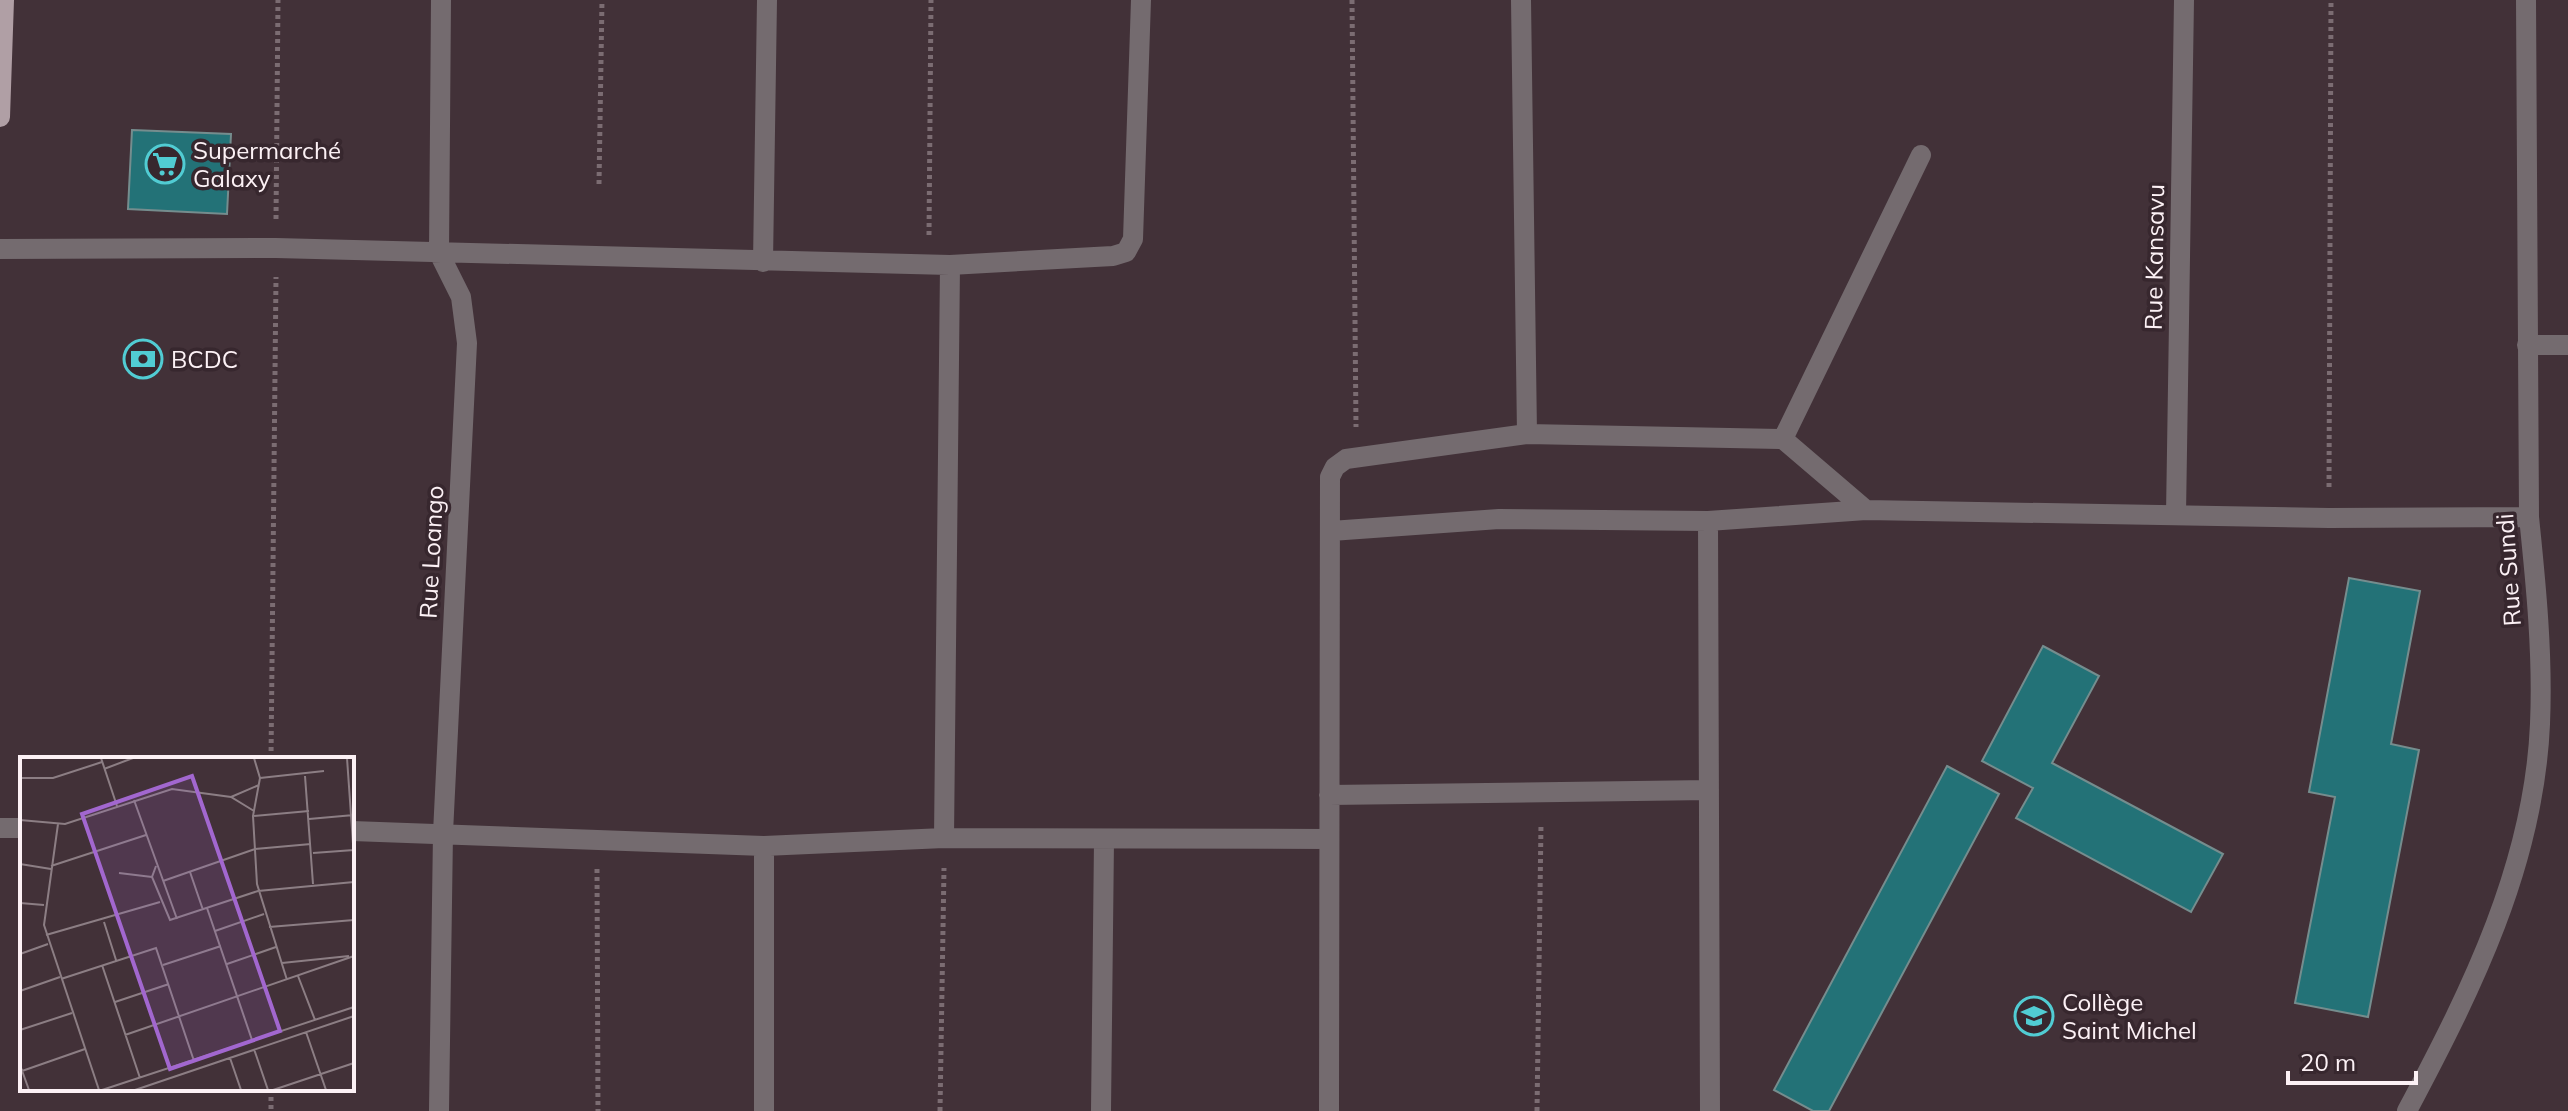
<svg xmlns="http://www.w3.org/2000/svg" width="2568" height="1111" viewBox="0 0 2568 1111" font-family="Mulish,sans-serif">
  <rect width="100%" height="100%" fill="#423138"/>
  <path fill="#237277" stroke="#758d8e" stroke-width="2" d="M132 130 231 134 227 214 128 209Z
    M2349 578 2420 591 2391 744 2419 750 2368 1017 2295 1003 2335 797 2309 792Z
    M2043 646 2099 676 2052 763 2223 854 2191 912 2016 818 2033 788 1982 761Z
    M1947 766 1999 794 1829 1111H1813L1774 1090Z"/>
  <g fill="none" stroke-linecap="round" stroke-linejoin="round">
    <path stroke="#7b6c72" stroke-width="5" stroke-dasharray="4 4" stroke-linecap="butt" d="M1352 0 1356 427
      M599 184 602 0
      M276 219 278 0
      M929 235 931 0
      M2329 487 2331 0
      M271 759 276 277
      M597 869 598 1111
      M271 1089V1111
      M940 1111 944 868
      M1537 1111 1541 824"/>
    <path stroke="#746b6f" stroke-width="20" d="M1521 0 1527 434
      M0 249 276 248 950 265 1113 256 1126 252 1133 239 1141 0
      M763 262 767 0
      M2527 345H2568
      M1783 439 1921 155
      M2176 515 2184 0
      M1708 521 1710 1111
      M1331 531 1499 519 1708 521 1866 510 2329 518 2529 517
      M1329 795 1709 790
      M0 828H22
      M352 831 764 846 944 838 1328 839
      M944 838 950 265
      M439 1111 443 833 467 343 461 297 439 253 441 0
      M764 1111V846
      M1101 1111 1104 840
      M1329 1111 1330 477 1335 467 1346 459 1527 434 1783 439 1866 510
      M2407 1111C2472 989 2534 864 2540 724 2543 655 2536 585 2529 517L2526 0"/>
    <path stroke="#b09fa5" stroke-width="20" d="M0 117 4 0"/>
  </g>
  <defs>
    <g id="supermarket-ring" transform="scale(2)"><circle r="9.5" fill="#37272e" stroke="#51ccd3" stroke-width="1.5"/><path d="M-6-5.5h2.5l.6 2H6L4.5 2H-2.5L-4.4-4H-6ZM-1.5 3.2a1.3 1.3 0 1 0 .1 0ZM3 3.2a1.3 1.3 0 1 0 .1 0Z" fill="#51ccd3"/></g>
    <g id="bank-ring" transform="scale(2)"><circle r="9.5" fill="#37272e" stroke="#51ccd3" stroke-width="1.5"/><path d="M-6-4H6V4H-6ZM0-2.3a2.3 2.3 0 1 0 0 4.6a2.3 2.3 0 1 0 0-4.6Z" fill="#51ccd3"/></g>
    <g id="school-ring" transform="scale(2)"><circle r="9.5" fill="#37272e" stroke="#51ccd3" stroke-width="1.5"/><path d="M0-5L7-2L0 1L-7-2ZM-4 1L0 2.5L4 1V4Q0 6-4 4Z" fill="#51ccd3"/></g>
  </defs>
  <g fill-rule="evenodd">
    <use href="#supermarket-ring" x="165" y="164"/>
    <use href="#bank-ring" x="143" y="359"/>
    <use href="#school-ring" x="2034" y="1016"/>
  </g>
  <g text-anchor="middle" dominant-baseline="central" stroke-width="7" stroke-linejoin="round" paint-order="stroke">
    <g font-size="24" fill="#fcf1f5" stroke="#37272e" text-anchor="start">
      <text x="193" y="150">Supermarché<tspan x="193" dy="28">Galaxy</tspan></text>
      <text x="171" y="359">BCDC</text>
      <text x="2062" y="1002">Collège<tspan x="2062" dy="28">Saint Michel</tspan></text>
    </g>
    <g font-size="24" fill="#fcf1f5" stroke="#37272e">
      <text transform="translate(2154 257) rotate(-89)">Rue Kansavu</text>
      <text transform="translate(431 552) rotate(-87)">Rue Loango</text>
      <text transform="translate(2508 570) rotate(-94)">Rue Sundi</text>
    </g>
  </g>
  <g transform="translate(20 757)">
    <rect width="334" height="334" fill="#423138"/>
    <path fill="none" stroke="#8c7e84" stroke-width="2" d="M81 1 97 49M234 1 240 21 233 59 237 127 267 223M327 1 334 101M84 12 113 1M285 19 293 127M0 21H33L82 5M240 21 304 14M211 40 239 28M114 43 157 162M233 59 289 54M289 62 334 58M0 63 45 67 152 32 211 40 234 54M38 67 24 168 79 333M293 96 334 93M0 107 31 112M31 109 126 78M136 109 132 120 150 163 238 134 334 125M170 115 183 153M99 116 132 120M143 124 235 92 291 87M0 146 24 148M187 151 232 283M84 165 96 203M249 170 334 163M195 174 244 157M26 178 140 145M0 197 28 187M262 206 329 199M207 207 256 190M82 208 120 321M143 208 201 189M278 219 295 263M41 222 136 191 174 304M0 234 40 220M95 245 149 227M0 273 52 256M286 275 306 333M105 278 334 199M234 292 248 333M210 301 221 333M0 308 9 333M2 314 65 292M82 333 334 250M115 333 334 259M253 333 334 306"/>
    <path fill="#a267cf" fill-opacity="0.15" stroke="#a267cf" stroke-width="4" d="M172 19 260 274 150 312 62 57Z"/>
    <rect width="334" height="334" fill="none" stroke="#fcf1f5" stroke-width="4"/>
  </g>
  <path d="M2288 1071v12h128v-12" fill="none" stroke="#fcf1f5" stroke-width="4"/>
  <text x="2300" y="1071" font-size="24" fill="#fcf1f5" stroke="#37272e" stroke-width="6" paint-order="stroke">20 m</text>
</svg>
